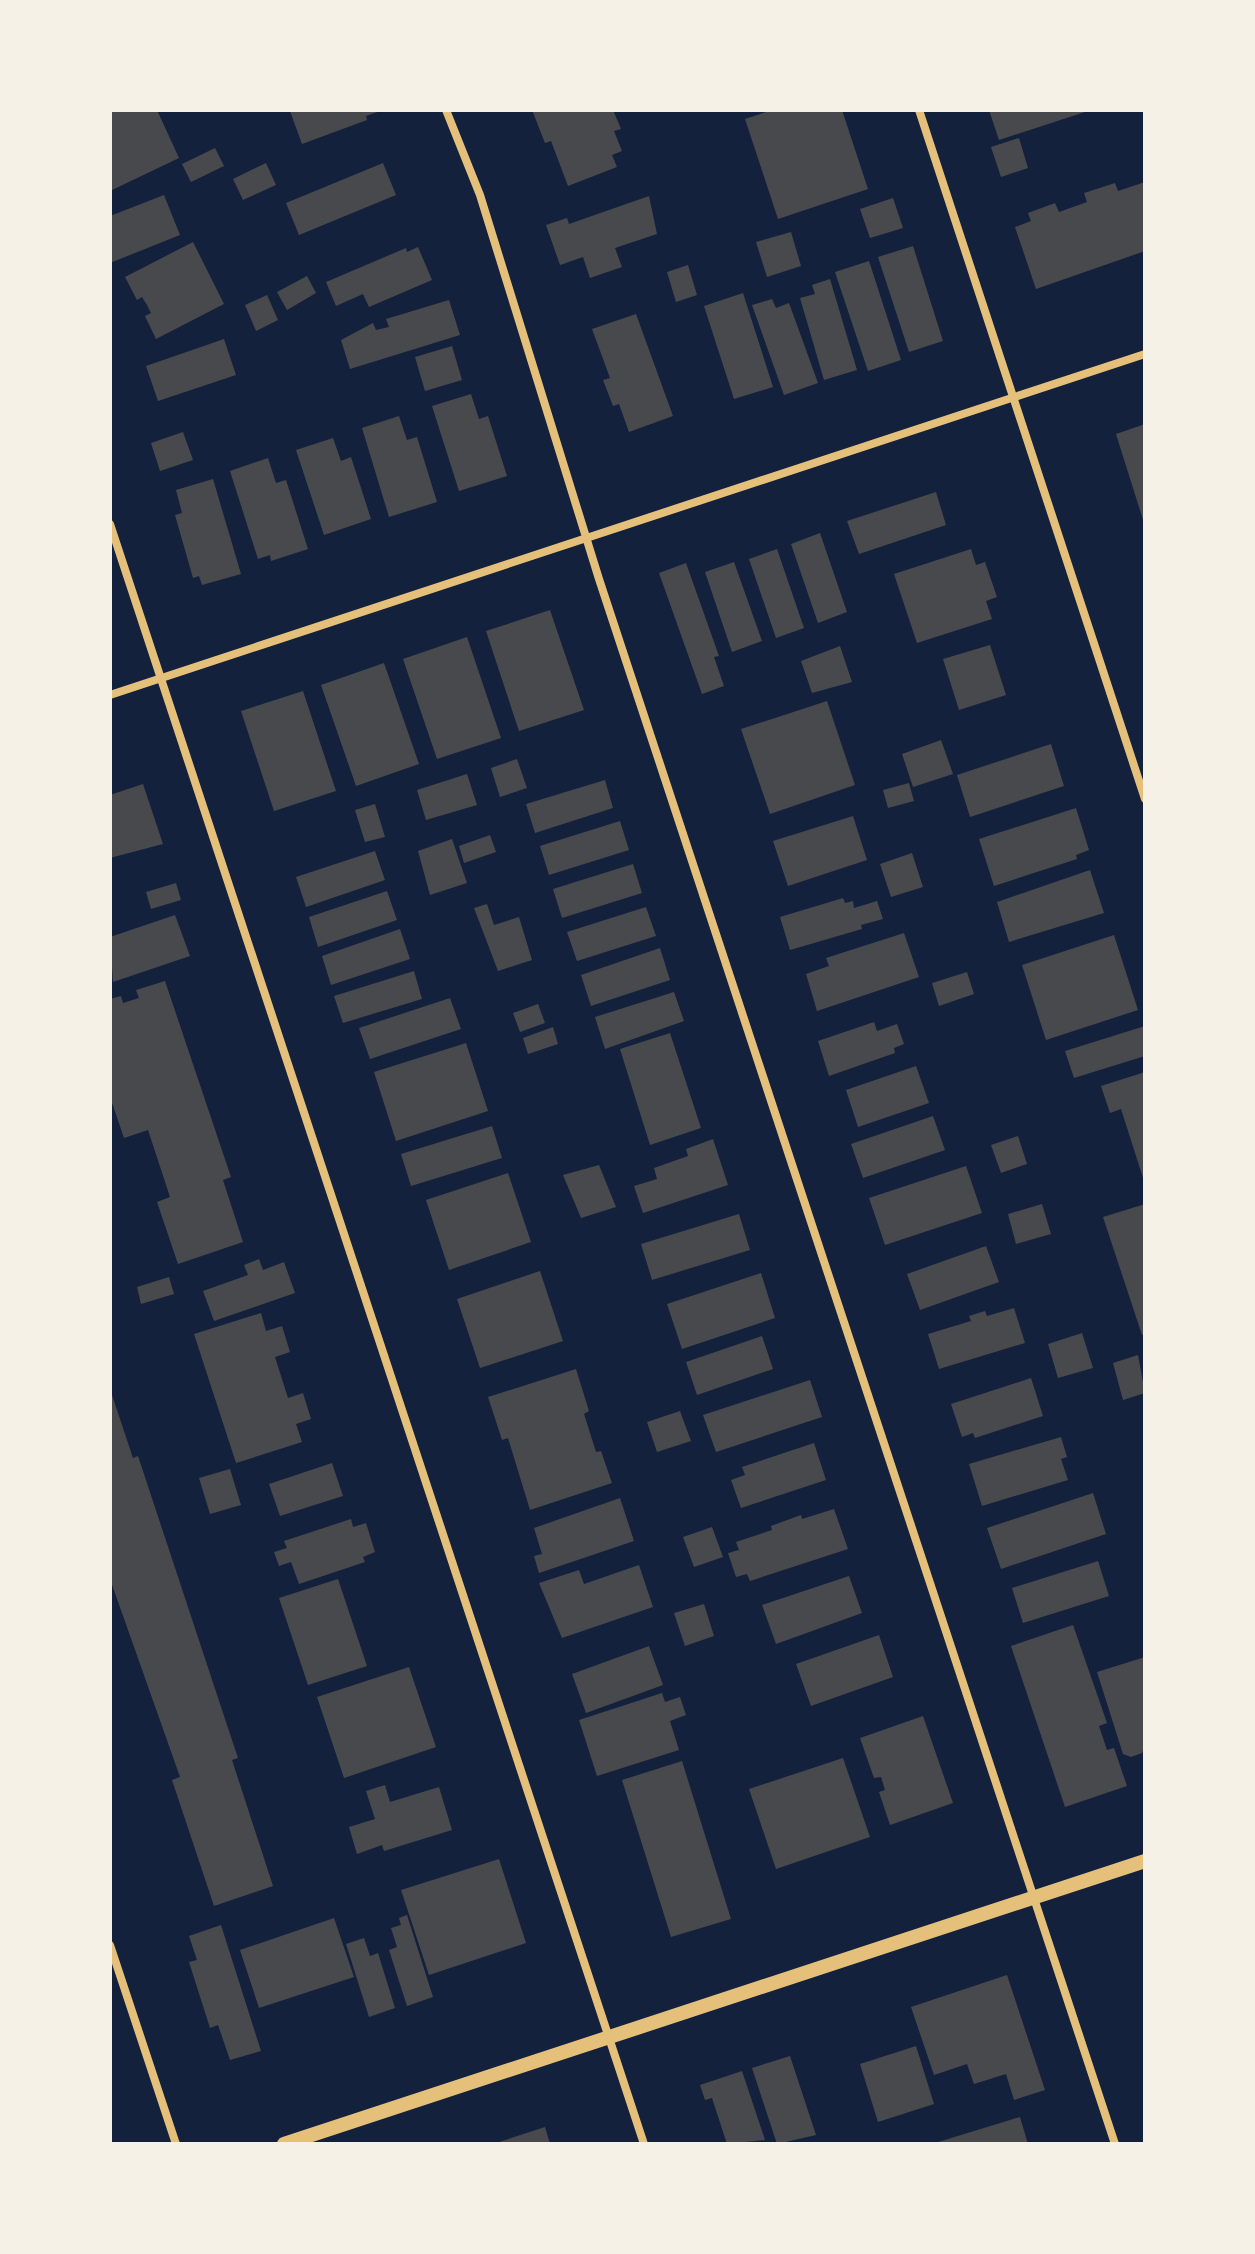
<svg xmlns="http://www.w3.org/2000/svg" width="1255" height="2254" viewBox="0 0 1255 2254" font-family="'DejaVu Sans',sans-serif">
  <rect width="100%" height="100%" fill="#14213d"/>
  <path fill="#48494c" d="M110 110H157L179 158 110 191Z
    M383 110 366 116 367 120 302 144 290 111Z
    M532 110H613L621 129 614 131 622 151 612 155 617 167 568 186 551 141 545 143Z
    M772 110H842L868 189 778 219 745 119Z
    M989 110H1088V111L999 140Z
    M1019 138 1028 168 1001 177 991 147Z
    M215 148 224 166 191 182 182 164Z
    M266 163 276 185 243 200 233 179Z
    M383 163 396 195 299 235 286 203Z
    M1145 182V251L1036 289 1015 227 1031 221 1028 213 1055 203 1059 212 1087 202 1084 193 1115 183 1118 191Z
    M164 195 180 235 110 263V216Z
    M649 196 657 234 615 248 622 267 590 278 583 257 560 265 546 225 567 218 569 224Z
    M893 198 903 228 870 238 860 209Z
    M791 232 801 266 767 277 756 242Z
    M193 242 224 304 156 339 145 316 151 313 147 305 142 297 137 300 125 277Z
    M913 246 943 341 909 352 878 257Z
    M418 247 432 280 369 307 363 294 336 306 326 282 406 248 407 252Z
    M869 261 901 360 868 371 835 272Z
    M688 265 697 295 676 302 667 272Z
    M307 276 316 293 287 310 277 292Z
    M830 279 857 370 824 380 800 298 815 294 812 285Z
    M743 293 773 387 734 399 704 306Z
    M267 295 278 320 256 331 245 305Z
    M772 299 776 308 789 303 818 383 784 395 752 305Z
    M449 300 460 335 350 369 341 340 373 323 376 330 389 327 386 319Z
    M636 314 673 416 629 432 619 404 613 406 603 380 610 378 592 329Z
    M224 339 236 375 158 401 146 366Z
    M452 346 462 380 425 391 415 357Z
    M471 394 479 419 488 416 507 476 459 491 432 406Z
    M399 416 407 440 417 437 437 502 389 517 362 428Z
    M1145 424V523H1144L1116 434Z
    M183 432 193 460 160 471 151 443Z
    M333 438 341 461 351 457 371 519 324 535 296 450Z
    M268 458 276 483 286 480 308 549 271 561 270 555 258 559 230 471Z
    M213 479 241 574 202 585 199 576 193 578 175 515 182 513 176 490Z
    M936 492 946 525 859 554 847 521Z
    M820 533 847 612 818 623 791 544Z
    M777 549 804 628 776 638 749 559Z
    M971 549 976 565 985 562 997 597 986 601 992 619 917 643 894 574Z
    M734 562 762 641 732 652 705 572Z
    M686 563 719 656 714 657 724 686 702 694 659 573Z
    M550 610 584 710 519 731 486 631Z
    M467 637 501 738 437 759 403 659Z
    M990 645 1006 695 959 710 943 659Z
    M840 646 852 682 812 693 801 661Z
    M384 663 419 764 356 786 321 685Z
    M303 691 336 791 274 811 241 711Z
    M827 701 855 785 770 814 741 729Z
    M941 740 953 774 913 787 902 754Z
    M1051 744 1064 786 970 817 957 775Z
    M517 759 527 788 500 797 491 768Z
    M467 774 477 805 426 820 417 790Z
    M605 780 613 808 535 833 526 804Z
    M909 783 914 801 888 808 883 790Z
    M143 784 163 844 110 858V795Z
    M375 804 385 837 365 842 355 810Z
    M1076 808 1089 850 1076 855 1077 859 994 886 979 839Z
    M853 816 867 860 788 886 773 841Z
    M620 821 629 850 549 875 540 846Z
    M490 835 496 852 464 863 459 846Z
    M452 839 467 883 430 895 418 851Z
    M375 851 385 880 306 907 296 877Z
    M912 853 923 887 891 897 880 864Z
    M633 864 642 893 562 918 553 889Z
    M1090 870 1104 913 1009 942 997 902Z
    M176 883 181 900 151 909 146 892Z
    M387 891 397 920 318 947 309 917Z
    M843 898 845 903 853 901 854 908 877 901 883 919 861 925 862 929 790 950 780 917Z
    M487 904 494 925 519 917 532 960 498 971 474 908Z
    M646 907 656 936 577 961 567 932Z
    M175 915 190 956 113 982 110 937Z
    M400 929 410 959 331 985 322 956Z
    M904 933 919 977 817 1011 806 974 829 966 826 958Z
    M1114 935 1138 1010 1046 1040 1022 965Z
    M660 948 670 980 591 1006 581 975Z
    M414 971 422 999 343 1023 334 996Z
    M967 972 974 994 939 1006 932 983Z
    M165 981 231 1177 223 1180 243 1242 178 1264 157 1202 170 1197 148 1130 124 1138 110 1097V999L121 996 123 1003 139 998 136 990Z
    M674 992 684 1021 605 1049 595 1017Z
    M450 998 461 1029 370 1059 359 1028Z
    M538 1004 545 1023 520 1032 513 1013Z
    M874 1022 877 1031 897 1024 904 1044 894 1048 895 1053 829 1076 818 1041Z
    M1145 1026V1056L1074 1078 1065 1051Z
    M553 1027 558 1044 528 1054 523 1038Z
    M670 1033 701 1128 650 1145 620 1049Z
    M466 1043 488 1111 396 1141 374 1072Z
    M916 1066 929 1103 858 1127 846 1090Z
    M1145 1072V1181H1144L1121 1109 1110 1113 1101 1086Z
    M933 1116 945 1150 863 1178 851 1144Z
    M492 1126 502 1158 411 1186 401 1154Z
    M1018 1136 1027 1164 1001 1173 991 1145Z
    M713 1139 728 1185 643 1213 634 1186 657 1179 654 1168 688 1156 686 1149Z
    M599 1165 616 1207 581 1218 563 1175Z
    M966 1166 982 1213 885 1245 869 1198Z
    M508 1173 531 1242 449 1270 426 1200Z
    M1042 1204 1051 1234 1016 1244 1008 1214Z
    M1145 1204V1334L1142 1335 1103 1217Z
    M739 1214 750 1250 652 1280 641 1244Z
    M986 1246 999 1282 920 1310 907 1274Z
    M259 1259 263 1270 284 1262 295 1293 214 1321 203 1291 248 1275 244 1265Z
    M540 1271 563 1341 480 1368 457 1299Z
    M761 1273 775 1318 682 1349 667 1304Z
    M169 1277 174 1294 141 1304 137 1287Z
    M1014 1308 1025 1343 939 1369 928 1334 971 1321 969 1316 985 1311 987 1316Z
    M261 1313 266 1331 282 1326 290 1352 275 1357 281 1376 288 1398 303 1393 311 1419 296 1424 302 1442 236 1463 194 1334Z
    M1082 1333 1093 1368 1058 1378 1048 1344Z
    M762 1336 773 1369 697 1395 686 1362Z
    M1138 1355 1145 1393 1123 1400 1113 1363Z
    M576 1369 589 1411 584 1414 596 1452 601 1451 612 1483 530 1510 508 1438 502 1440 488 1397Z
    M1031 1378 1043 1416 975 1438 973 1433 962 1437 951 1404Z
    M810 1380 822 1417 716 1452 703 1415Z
    M111 1392 133 1458 138 1456 228 1728 238 1758 232 1760 273 1886 214 1906 172 1780 180 1777 110 1579Z
    M680 1411 691 1441 657 1452 647 1422Z
    M1061 1437 1067 1457 1061 1459 1068 1480 982 1506 969 1464Z
    M814 1443 826 1480 741 1508 731 1480 745 1475 742 1467Z
    M332 1463 343 1496 280 1516 269 1484Z
    M230 1469 241 1505 210 1514 199 1478Z
    M1093 1493 1106 1534 1001 1569 987 1528Z
    M620 1498 634 1541 539 1573 534 1556 542 1554 534 1528Z
    M834 1509 848 1549 750 1581 747 1574 736 1577 728 1553 739 1550 736 1542 772 1530 771 1526 801 1515 802 1519Z
    M351 1519 353 1527 366 1523 375 1552 363 1557 365 1562 299 1584 291 1562 279 1566 274 1552 287 1548 284 1541Z
    M712 1527 723 1557 694 1567 683 1537Z
    M1098 1561 1109 1596 1023 1623 1012 1588Z
    M639 1565 653 1607 562 1638 539 1583 579 1570 584 1584Z
    M849 1576 862 1613 776 1644 762 1605Z
    M338 1579 367 1666 308 1685 279 1598Z
    M704 1604 714 1636 685 1646 674 1613Z
    M1073 1625 1107 1723 1099 1726 1107 1750 1114 1748 1127 1786 1065 1807 1011 1646Z
    M879 1635 893 1677 811 1706 796 1664Z
    M649 1646 663 1685 586 1713 572 1674Z
    M1145 1657V1746L1142 1753 1131 1757 1123 1754 1097 1672Z
    M409 1667 436 1747 344 1778 317 1697Z
    M662 1693 665 1702 680 1697 686 1715 670 1721 679 1750 597 1776 579 1720Z
    M923 1716 953 1803 890 1825 879 1792 885 1790 881 1777 874 1778 860 1738Z
    M843 1758 870 1837 776 1869 749 1789Z
    M682 1761 731 1919 671 1937 622 1780Z
    M385 1785 390 1802 439 1787 452 1830 384 1851 382 1845 357 1854 349 1827 375 1819 366 1791Z
    M499 1859 526 1943 429 1975 401 1890Z
    M407 1915 433 1997 407 2006 389 1950 397 1947 391 1928 401 1925 399 1918Z
    M334 1918 354 1977 259 2008 240 1950Z
    M221 1925 261 2051 230 2060 218 2025 210 2028 189 1962 197 1960 189 1936Z
    M364 1938 370 1956 378 1953 395 2008 369 2017 346 1944Z
    M1007 1975 1045 2090 1014 2100 1006 2074 974 2084 967 2064 934 2075 911 2007Z
    M916 2046 934 2104 878 2122 860 2064Z
    M790 2056 816 2135 777 2144 752 2068Z
    M742 2071 765 2140 727 2144 712 2098 705 2100 700 2085Z
    M1020 2117 1028 2144H935V2143Z
    M545 2127 550 2144H496V2143Z"/>
  <g fill="none" stroke-linecap="round" stroke-linejoin="round">
    <path stroke="#e5c07b" stroke-width="8" d="M446 110 480 195 599 579 1115 2144
      M919 110 1145 799
      M110 524 644 2144
      M110 695 1145 354
      M110 1945 176 2144"/>
    <path stroke="#e5c07b" stroke-width="14" d="M284 2144 1145 1861"/>
  </g>
  <rect width="1255" height="2254" fill="none" stroke="#f6f1e7" stroke-width="224"/>
</svg>
